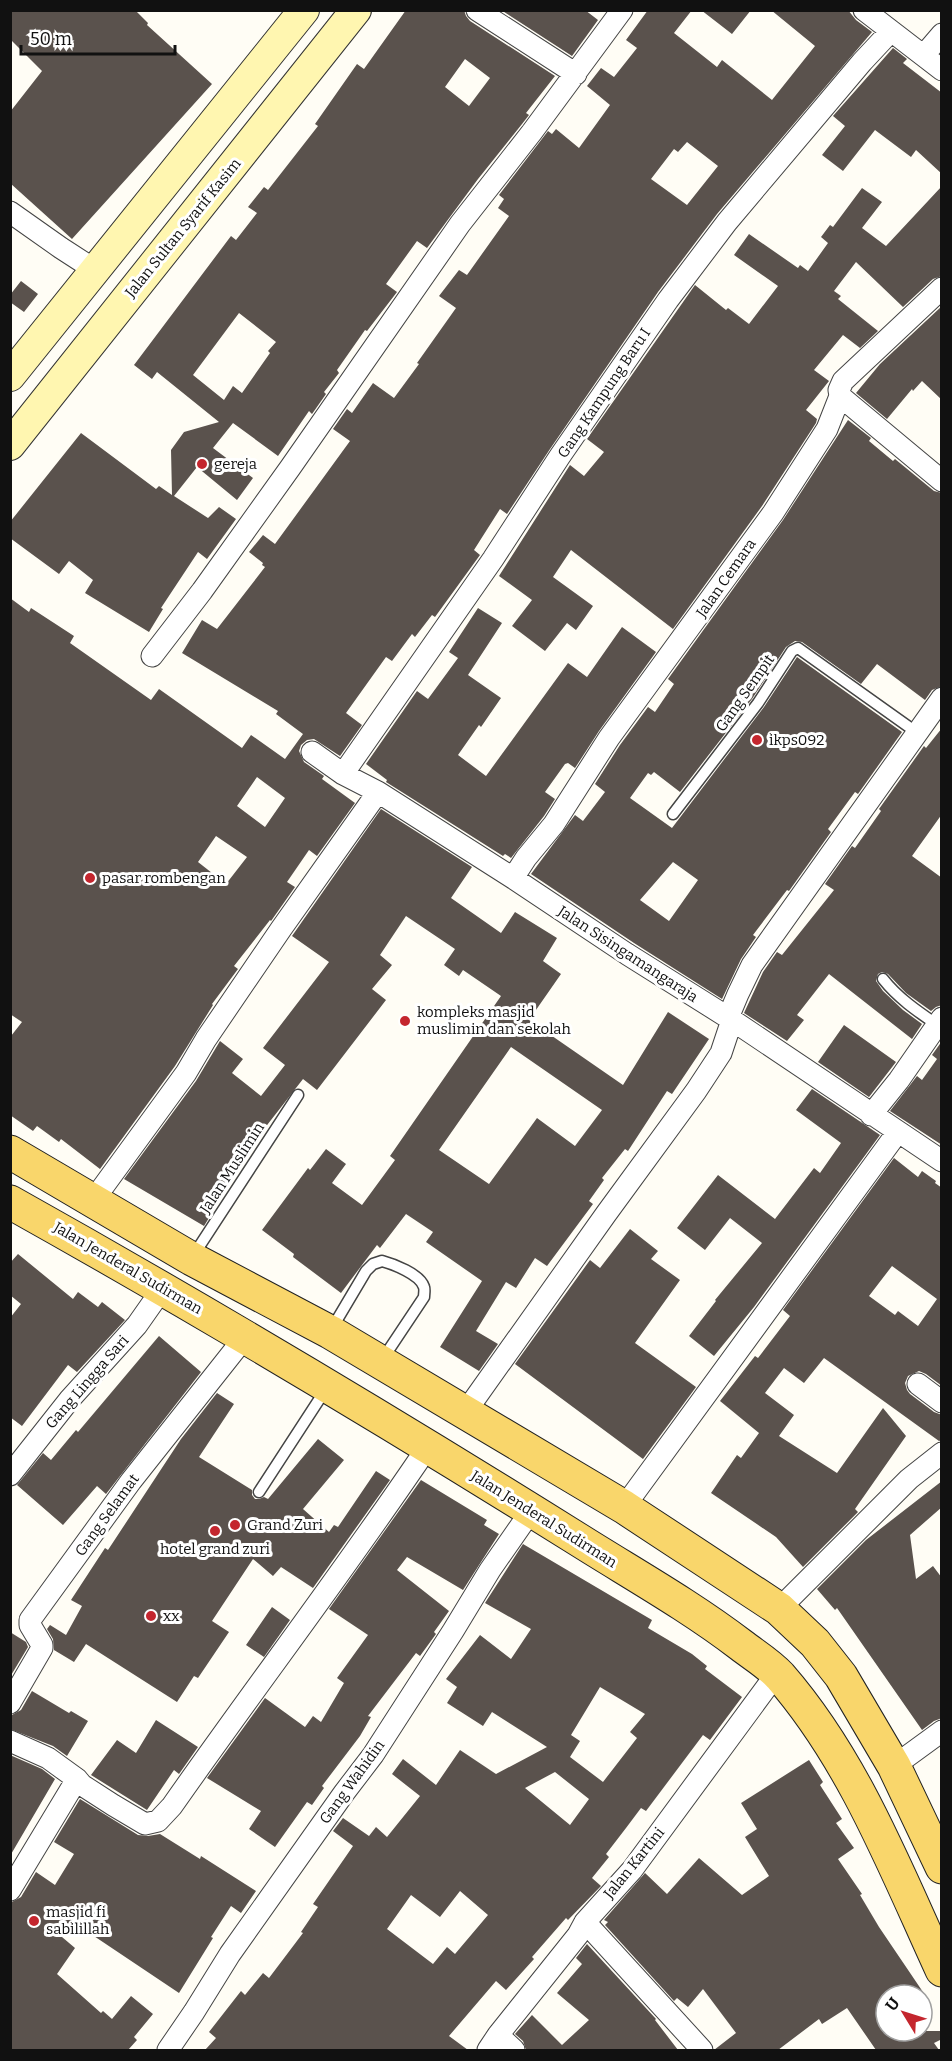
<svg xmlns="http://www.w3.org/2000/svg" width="952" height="2061" viewBox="0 0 952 2061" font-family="Bitter,serif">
  <rect width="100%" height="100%" fill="#fffdf5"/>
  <path fill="#5a524d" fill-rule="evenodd" d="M10 10H135L148 23 147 25 212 84 72 239 10 183V112L42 71 10 39Z
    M406 10H464L466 16 470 21 555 76 526 113 529 115 522 124 478 179 427 248 417 241 386 284 397 292 367 331 365 330 337 370 339 373 324 392 326 394 312 414 309 411 278 456 233 423 213 448 253 478 237 500 197 467 174 496 208 518 219 507 236 519 207 559 198 552 161 608 163 609 149 632 85 593 93 580 69 561 59 574 10 538V522L81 433 156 489 159 486 172 495 171 450 184 432 219 422 157 372 152 379 134 365 231 236 236 240 257 213 248 207 264 187 268 190 318 126 315 124 357 64 364 69ZM465 59 490 78 469 106 445 87ZM239 313 276 342 268 351 270 353 242 393 233 386 224 400 193 375Z
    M501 10H585L598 20 572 56Z
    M648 10H692L674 33 717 67 722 60 772 100 815 46 771 10H848L856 20 872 32 717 214 658 292 550 449 507 514 500 509 474 550 480 555 435 617 432 615 415 637 412 634 392 661 386 657 346 713 362 725 340 756 314 739 307 740 301 745 299 751 304 762 324 776 322 779 355 803 317 856 309 850 287 882 295 887 271 921 270 920 234 966 238 969 212 1004 213 1005 175 1066 100 1169 61 1139 59 1142 37 1126 33 1131 10 1115 11 1036 22 1022 10 1014V598L29 612 31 608 74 636 70 643 151 700 159 689 242 748 251 735 285 759 303 734 276 714 278 711 182 653 202 620 217 629 265 567 262 565 263 563 249 552 263 535 275 544 350 441 333 429 347 409 352 413 373 383 394 398 419 364 417 363 456 308 439 296 459 270 467 275 509 216 498 208 504 199 499 195 548 131 552 134 556 129 579 148 610 105 587 86 601 68 614 77 637 48 626 40ZM687 142 718 166 687 205 651 179 674 149 678 152ZM257 777 285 798 265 827 237 806ZM216 836 247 857 226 884 198 862Z
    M701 10H751L732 34Z
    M893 48 907 59 903 63 942 93V174L916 150 911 157 875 130 843 171 822 155 845 126 833 116Z
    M942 186V276L933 279 903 307 856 262 834 291 841 296 838 299 878 331 860 348 843 335 814 370 829 381 806 410 817 419 816 423 762 506 673 629 571 550 553 577 593 606 576 630 567 623 545 651 512 626 532 600 499 576 570 465 584 476 604 452 587 439 695 285 726 310 728 308 749 324 778 286 734 255 749 234 798 268 800 265 808 271 828 243 821 237 830 225 833 227 862 188 882 202 862 228 886 246Z
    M21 281 38 294 24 312 10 302V295Z
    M942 306V400L922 381 913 391 912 389 887 419 856 393 880 364Z
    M848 420 871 438 869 441 893 461 895 459 934 491 942 493V686L932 690 925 700 877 664 861 684 802 642 795 641 786 647 752 699 680 792 654 772 651 775 648 773 630 798 672 828 764 707 797 657 902 732 858 794 855 792 828 829 831 832 789 891 787 890 753 935 756 937 741 959 722 999 634 943 531 874 575 815 583 821 605 792 595 784 620 745 648 707 655 712 674 684 668 679 783 520ZM673 862 698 880 669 921 640 900Z
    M478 608 502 623 468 675 501 698 481 727 479 725 458 755 486 776 568 663 587 677 622 627 656 652 599 731 575 768 568 763 565 764 545 792 555 799 544 816 511 858 505 854 503 856 386 782 387 780 366 764 417 691 428 699 458 658 449 652Z
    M942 728V814L912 856 942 878V1005L936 1007 931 1011 906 993 888 974 882 972 878 974 876 981 883 991 903 1010 922 1024 912 1039 829 974 797 1015 804 1020 787 1041 744 1013 763 972 777 952 782 955 834 890 825 884 852 846 855 848 881 811 879 809 924 746 926 748Z
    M381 809 472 867 451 898 501 933 515 912 557 938 543 961 561 974 529 1020 623 1085 668 1012 709 1039 672 1094 667 1091 628 1151 625 1149 602 1178 604 1180 589 1201 593 1204 547 1266 535 1258 516 1288 506 1282 476 1331 498 1344 479 1371 440 1347 482 1281 426 1242 433 1232 406 1214 380 1248 377 1245 341 1293 293 1257 294 1254 262 1230 308 1168 310 1170 326 1149 346 1164 332 1183 362 1205 395 1160 390 1156 501 996 463 970 459 976 444 965 455 949 406 916 380 955 392 965 372 989 386 1000 317 1090 303 1079 264 1129 257 1124 229 1164 238 1170 204 1226 124 1179 196 1081 220 1041 243 1059 232 1073 261 1096 285 1065 263 1048 329 962 292 936ZM511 1047 602 1110 575 1146 537 1118 489 1184 439 1150Z
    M844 1025 896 1062 869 1097 818 1062Z
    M942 1041V1145L890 1111 917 1076 922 1080 937 1059 932 1055Z
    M812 1089 880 1135 754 1307 714 1356 689 1336 716 1301 715 1300 762 1243 730 1218 705 1250 677 1228 718 1175 775 1219 814 1168 820 1173 841 1143 796 1110Z
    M894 1158 918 1177 922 1171 936 1181 935 1183 942 1188V1386L926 1374 919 1371 908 1376 905 1383 907 1390 910 1394 934 1412 942 1415V1440L939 1441 824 1358 804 1383 784 1368 765 1393 794 1415 779 1436 837 1473 883 1408 906 1436 855 1509 858 1512 803 1567 776 1537 711 1493 737 1455 741 1458 759 1433 720 1401 755 1356 758 1358 790 1316 783 1310ZM892 1266 937 1299 918 1326 898 1311 895 1315 869 1296Z
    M630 1229 658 1251 651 1259 680 1280 635 1343 696 1387 643 1459 515 1364 590 1260 600 1268Z
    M18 1254 73 1299 78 1292 98 1307 102 1302 125 1320 77 1372 68 1365 22 1426 10 1417V1318L21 1304 10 1295V1263Z
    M159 1336 201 1372 106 1494 97 1486 63 1525 17 1485 43 1453 51 1460 76 1430 78 1432Z
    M217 1393 234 1404 199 1457 252 1490V1495L255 1499H259L264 1497 268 1499 318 1439 344 1460 303 1509 329 1532 334 1525 338 1527 376 1471 390 1480 313 1588 281 1567 273 1576 253 1559 212 1621 229 1632 198 1678 194 1676 177 1702 86 1644 74 1662 54 1650 53 1639 47 1629 50 1625 66 1635 82 1606 71 1600 105 1548 108 1550 181 1439Z
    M421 1480 487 1520 484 1525 499 1534 463 1590 407 1557 397 1570 449 1611 434 1632 436 1634 420 1656 416 1653 368 1716 371 1717 360 1736 322 1786 324 1788 312 1805 307 1802 275 1847 249 1829 261 1811 207 1778 265 1698 305 1727 313 1716 321 1722 344 1683 337 1678 368 1635 329 1609Z
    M942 1481V1507L910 1535 916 1579 933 1566 942 1578V1718L934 1721 922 1730 837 1608 835 1610 817 1589 866 1540Z
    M523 1544 652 1620 648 1628 692 1654 707 1666 705 1669 742 1697 710 1740 703 1735 646 1811 641 1808 626 1828 606 1854 609 1857 592 1878 601 1886 568 1920 566 1918 532 1957 534 1959 506 1990 496 1981 449 2036 468 2050H205L216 2038 209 2032 241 1991 245 1995 263 1973 269 1978 303 1933 301 1932 318 1907 313 1904 353 1846 333 1831 343 1818 369 1836 376 1827 387 1837 420 1796 392 1774 403 1759 436 1785 460 1750 496 1774 547 1747 492 1712 483 1726 447 1703 457 1687 446 1679 480 1635 511 1659 531 1629 485 1603ZM600 1687 645 1714 630 1732 637 1738 603 1782 570 1757 580 1741 571 1735ZM555 1772 589 1799 570 1825 525 1788ZM460 1891 488 1915 455 1954 447 1947 433 1964 387 1929 411 1895 440 1917Z
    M272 1607 290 1620 264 1657 246 1645Z
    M10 1632 26 1642 28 1647 10 1677Z
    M32 1691 69 1713 71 1711 88 1721 67 1756 53 1746 10 1729V1716L21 1710Z
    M156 1720 198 1747 179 1774 174 1770 147 1810 91 1775 117 1740 136 1753Z
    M10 1755 42 1769 55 1779 10 1856Z
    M809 1760 823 1782 820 1785 842 1819 836 1823 854 1848 838 1859 862 1894 860 1895 879 1927 925 1995H886V2031H942V2039L934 2043 939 2050H876L847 2008 822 2024 819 2019 778 2050H714L736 2033 703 1989 688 2007 677 1998 674 2001 605 1925 608 1922 604 1920 645 1873 667 1894 699 1858 742 1895 769 1876 745 1837 757 1829 741 1803Z
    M80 1799 138 1835 148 1836 160 1834 200 1859 201 1856 256 1891 241 1913 231 1906 211 1937 213 1938 179 1993 73 1922 62 1937 75 1948 57 1974 101 2013 103 2011 112 2019 131 1996 153 2014 134 2037 137 2040 128 2050H10V1903L21 1897 36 1872 55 1885 74 1854 54 1842Z
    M587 1944 656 2019 655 2020 678 2050H526L523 2041 515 2034 532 2015 562 2045 589 2020 557 1993 582 1964 576 1958Z"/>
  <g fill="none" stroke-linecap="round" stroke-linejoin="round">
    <g stroke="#444" stroke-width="13">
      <path id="lane" d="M673 814 758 703 792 651 798 648 916 732
        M883 979C898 998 917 1011 936 1024
        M193 1256 298 1095
        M331 1330 366 1271 373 1264 382 1261C393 1264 420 1274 424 1287 425 1290 424 1294 424 1297L382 1360
        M259 1492 326 1389"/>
    </g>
    <g stroke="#444" stroke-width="23">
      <path id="street" d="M477 10 576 74
        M864 10 942 70
        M924 55 942 34
        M10 212 61 248 95 270
        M840 396 942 481
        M152 656 202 591 290 468 460 224 532 132 622 10
        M312 752 343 774 378 792 513 878 627 954 732 1020 942 1161
        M343 774 493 559 560 456 668 300 727 222 862 62 891 31
        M513 878 526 858 554 824 609 738 773 513 827 429 840 396 839 390 843 381 942 288
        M871 1115 899 1080 942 1018
        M92 1202 186 1073 206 1039 281 929 378 792
        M918 1384 942 1402
        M464 1414 606 1214 696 1091 721 1053 732 1020 730 1013 738 994 752 965 942 698
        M10 1475 70 1399 137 1325 163 1288
        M624 1507 897 1133
        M779 1609 909 1479 942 1453
        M10 1703 42 1648V1645L30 1625V1620L131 1481 245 1337
        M10 1741 48 1758 77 1779 82 1785 113 1805 145 1824 158 1821 172 1806C256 1686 345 1570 427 1448
        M894 1766 942 1731
        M10 1890 77 1779
        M585 1922 702 2050
        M498 2035 514 2050
        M168 2050 194 2012 230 1954 344 1793 373 1755 453 1631 490 1570 531 1511
        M488 2050 498 2035 578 1935 585 1922 632 1870 777 1673"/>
    </g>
    <g stroke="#333" stroke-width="32">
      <path id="secondary" d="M10 376 304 10
        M10 445 356 10"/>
    </g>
    <g stroke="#222" stroke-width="35">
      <path id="primary" d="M10 1152 192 1259 330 1332 624 1507 779 1609 815 1643 841 1676 894 1766 942 1867
        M10 1202C203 1310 392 1423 579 1540 633 1574 690 1606 741 1645 754 1655 769 1664 780 1676 854 1761 895 1868 942 1970"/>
    </g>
    <use href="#lane" stroke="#fff" stroke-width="10"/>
    <use href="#street" stroke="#fff" stroke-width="21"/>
    <use href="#secondary" stroke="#fff6b0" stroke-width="30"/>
    <use href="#primary" stroke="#f9d66b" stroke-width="33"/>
  </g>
  <g fill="#c4262e" stroke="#fff" stroke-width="2">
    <circle cx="202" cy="464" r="6"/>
    <circle cx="757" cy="740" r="6"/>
    <circle cx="90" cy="878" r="6"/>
    <circle cx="405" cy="1021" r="6"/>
    <circle cx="235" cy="1525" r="6"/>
    <circle cx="215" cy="1531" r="6"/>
    <circle cx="151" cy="1616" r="6"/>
    <circle cx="34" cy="1921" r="6"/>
  </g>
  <g text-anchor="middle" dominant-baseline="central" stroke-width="6" stroke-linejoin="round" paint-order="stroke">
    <g font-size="15" fill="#111" stroke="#fff">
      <text transform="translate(183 228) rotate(-51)">Jalan Sultan Syarif Kasim</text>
      <text transform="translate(604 393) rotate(-56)">Gang Kampung Baru I</text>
      <text transform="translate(726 578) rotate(-55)">Jalan Cemara</text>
      <text transform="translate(745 693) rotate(-55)">Gang Sempit</text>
      <text transform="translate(628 954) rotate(33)">Jalan Sisingamangaraja</text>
      <text transform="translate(232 1168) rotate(-57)">Jalan Muslimin</text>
      <text transform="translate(128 1268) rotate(30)">Jalan Jenderal Sudirman</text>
      <text transform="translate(87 1382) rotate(-49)">Gang Lingga Sari</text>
      <text transform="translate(107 1515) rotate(-54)">Gang Selamat</text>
      <text transform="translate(544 1519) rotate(32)">Jalan Jenderal Sudirman</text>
      <text transform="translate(352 1782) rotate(-54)">Gang Wahidin</text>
      <text transform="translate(634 1863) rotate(-51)">Jalan Kartini</text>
    </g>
    <g font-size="15" fill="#111" stroke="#fff" text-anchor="start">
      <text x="214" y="464">gereja</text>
      <text x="769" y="740">ikps092</text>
      <text x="102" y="878">pasar rombengan</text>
      <text x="417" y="1012">kompleks masjid<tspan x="417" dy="17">muslimin dan sekolah</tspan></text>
      <text x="247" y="1525">Grand Zuri</text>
      <text x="215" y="1549" text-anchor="middle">hotel grand zuri</text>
      <text x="163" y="1616">xx</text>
      <text x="46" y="1912">masjid fi<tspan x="46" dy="17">sabilillah</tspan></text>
    </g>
  </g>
  <rect width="952" height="2061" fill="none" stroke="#111111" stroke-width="24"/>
  <g transform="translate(904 2013) rotate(308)"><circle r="28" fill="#ffffff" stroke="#a0a0a0" stroke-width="1.5"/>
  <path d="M0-4.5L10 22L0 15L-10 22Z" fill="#c4262e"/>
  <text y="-9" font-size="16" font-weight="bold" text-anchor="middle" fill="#111111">U</text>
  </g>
  <path d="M21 45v9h154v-9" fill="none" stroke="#111111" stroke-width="3"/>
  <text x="30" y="45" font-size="18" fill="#111111" stroke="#ffffff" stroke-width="4.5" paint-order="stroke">50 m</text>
</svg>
